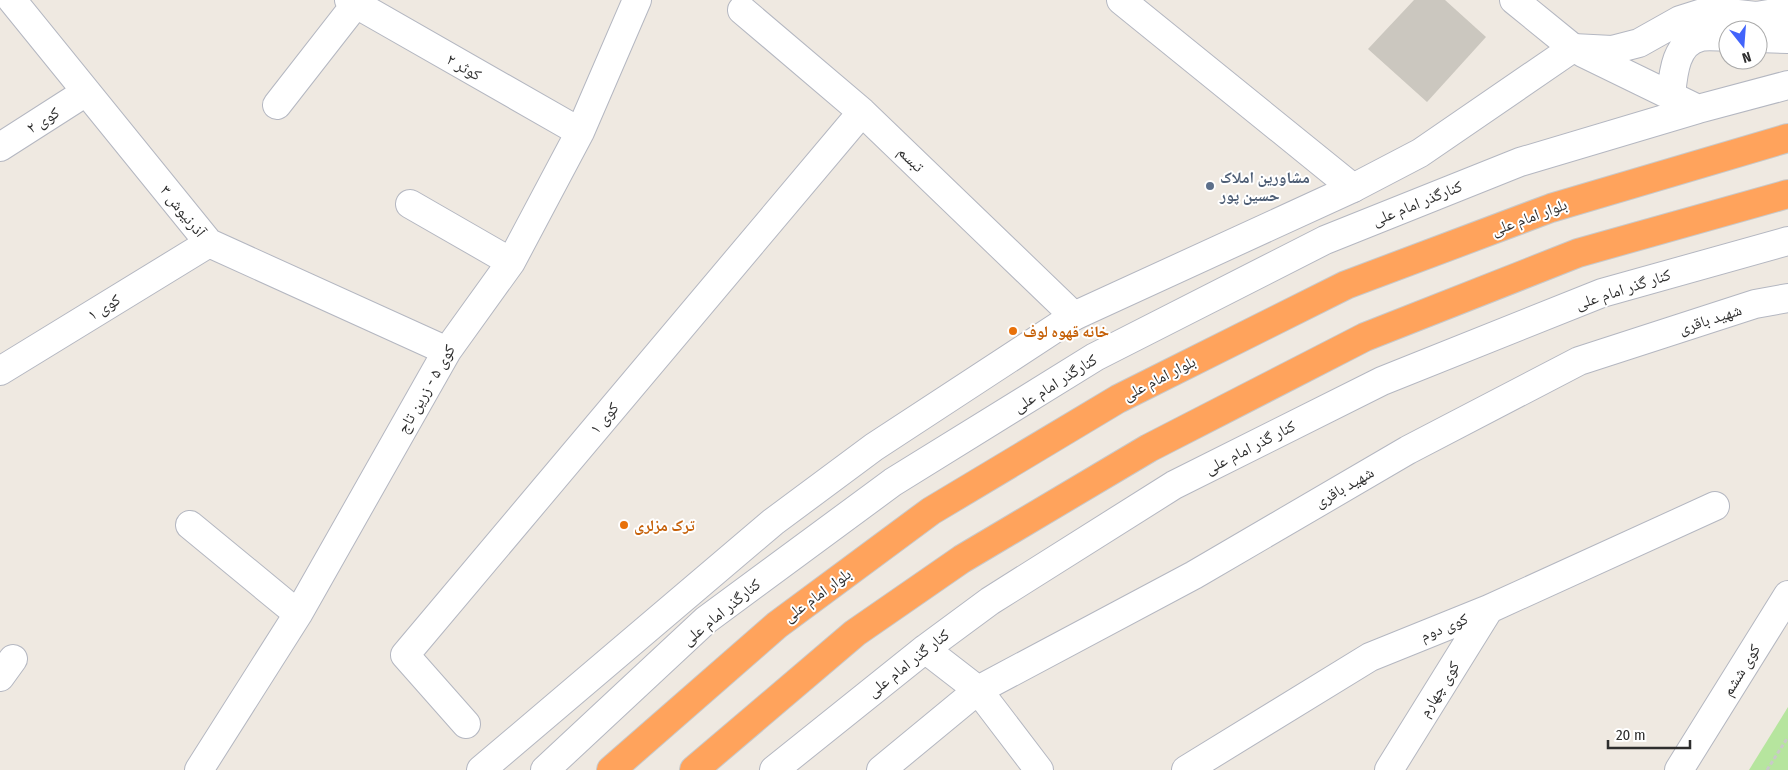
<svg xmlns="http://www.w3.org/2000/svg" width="1788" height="770" viewBox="0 0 1788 770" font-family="'Fira Sans Condensed','Noto Naskh Arabic',sans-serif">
  <rect width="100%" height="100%" fill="#efe9e1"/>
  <path fill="#b6e59e" d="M1788 707V770H1749Z"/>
  <path fill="#cbc7bf" d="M1414 0H1445L1486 37 1427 102 1368 49Z"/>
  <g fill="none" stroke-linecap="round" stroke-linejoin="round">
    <g stroke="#b4b7c1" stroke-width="30">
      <path id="street" d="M12 0 209 243 447 351
        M349 0 580 132
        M1121 0 1353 188
        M1514 0 1573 48
        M742 10 862 112 1074 316
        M277 105 355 5
        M0 147 86 92
        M410 204 511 262
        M0 371 209 243
        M190 525 298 614
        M0 677 13 659
        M466 724 405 655 862 112
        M199 770 298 614 447 351 511 262 580 132 637 0
        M881 770 978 690 1039 770
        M1186 770 1370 657 1489 609 1715 506
        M1389 770 1489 609
        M1679 770 1788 595"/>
    </g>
    <g stroke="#b4b7c1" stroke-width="30">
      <path id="secondary" d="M1758 38 1788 39
        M1583 53 1698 109
        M1671 96C1673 75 1675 42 1701 37 1709 35 1720 37 1728 37
        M925 649 978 690 1194 575 1408 450 1579 361 1755 304 1788 298
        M481 770 773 522 874 447 1074 316 1353 188 1420 153 1573 48 1612 50 1639 43 1680 20 1699 14 1720 12 1756 16 1788 11
        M545 770 706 620 893 482 1095 357 1325 240 1520 162 1698 109 1788 85
        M774 770 925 649 990 601 1174 485 1382 381 1602 293 1788 241"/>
    </g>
    <g stroke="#c9c9c9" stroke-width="30">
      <path id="highway" d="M611 770 777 625 931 511 1118 399 1346 285 1551 208 1788 138
        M694 770 855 633 962 559 1149 448 1365 337 1578 253 1788 194"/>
    </g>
    <path stroke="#c9c9c9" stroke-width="3" stroke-dasharray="4 2.5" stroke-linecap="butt" d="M1767 770 1788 737"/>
    <use href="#street" stroke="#fff" stroke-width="28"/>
    <use href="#secondary" stroke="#fff" stroke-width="28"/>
    <use href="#highway" stroke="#ffa35c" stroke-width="28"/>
  </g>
  <circle fill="#5c6f8a" stroke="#fff" stroke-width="2" cx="1210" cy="186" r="5"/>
  <g fill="#e8710a" stroke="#fff" stroke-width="2">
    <circle cx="1013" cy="331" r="5"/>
    <circle cx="624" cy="525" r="5"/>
  </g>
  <g text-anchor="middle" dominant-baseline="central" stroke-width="4" stroke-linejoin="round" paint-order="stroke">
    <g font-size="16" fill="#2e2e2e" stroke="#fff">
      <text transform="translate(464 67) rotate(30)">کوثر ۲</text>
      <text transform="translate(43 120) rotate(-32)">کوی ۲</text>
      <text transform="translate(911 159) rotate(44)">تبسم</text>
      <text transform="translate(1417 203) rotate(-22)">کنارگذر امام علی</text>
      <text transform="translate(183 211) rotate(51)">آذرنیوش ۳</text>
      <text transform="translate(1529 217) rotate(-20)">بلوار امام علی</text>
      <text transform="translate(1623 289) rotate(-18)">کنار گذر امام علی</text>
      <text transform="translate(104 307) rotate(-32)">کوی ۱</text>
      <text transform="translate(1710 319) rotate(-18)">شهید باقری</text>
      <text transform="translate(1159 378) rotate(-27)">بلوار امام علی</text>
      <text transform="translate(1055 383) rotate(-32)">کنارگذر امام علی</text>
      <text transform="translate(426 389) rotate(-60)">کوی ۵ - زرین تاج</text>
      <text transform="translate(604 418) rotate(-50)">کوی ۱</text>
      <text transform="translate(1250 447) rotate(-27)">کنار گذر امام علی</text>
      <text transform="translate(1344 487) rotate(-30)">شهید باقری</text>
      <text transform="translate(817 595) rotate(-36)">بلوار امام علی</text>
      <text transform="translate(721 612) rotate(-39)">کنارگذر امام علی</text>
      <text transform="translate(1444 627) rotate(-22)">کوی دوم</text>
      <text transform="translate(908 663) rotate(-38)">کنار گذر امام علی</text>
      <text transform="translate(1741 670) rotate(-58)">کوی ششم</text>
      <text transform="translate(1439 689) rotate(-58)">کوی چهارم</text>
    </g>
    <g font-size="16" font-weight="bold" fill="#4e5e75" stroke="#fff" text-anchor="start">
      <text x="1220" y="177">مشاورین املاک<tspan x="1220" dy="18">حسین پور</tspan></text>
    </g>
    <g font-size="16" font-weight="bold" fill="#c56008" stroke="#fff" text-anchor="start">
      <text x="1023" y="331">خانه قهوه لوف</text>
      <text x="634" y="525">ترک مزلری</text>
    </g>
  </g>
  <g transform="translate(1743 45) rotate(163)"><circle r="24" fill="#ffffff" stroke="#ababab"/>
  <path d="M0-4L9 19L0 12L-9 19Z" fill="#4264fb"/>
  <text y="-8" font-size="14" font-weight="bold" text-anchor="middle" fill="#2e2e2e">N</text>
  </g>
  <path d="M1608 740v8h82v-8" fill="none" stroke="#2e2e2e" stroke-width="2.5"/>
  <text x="1616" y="740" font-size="15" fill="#2e2e2e" stroke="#ffffff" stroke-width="4" paint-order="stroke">20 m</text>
</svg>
